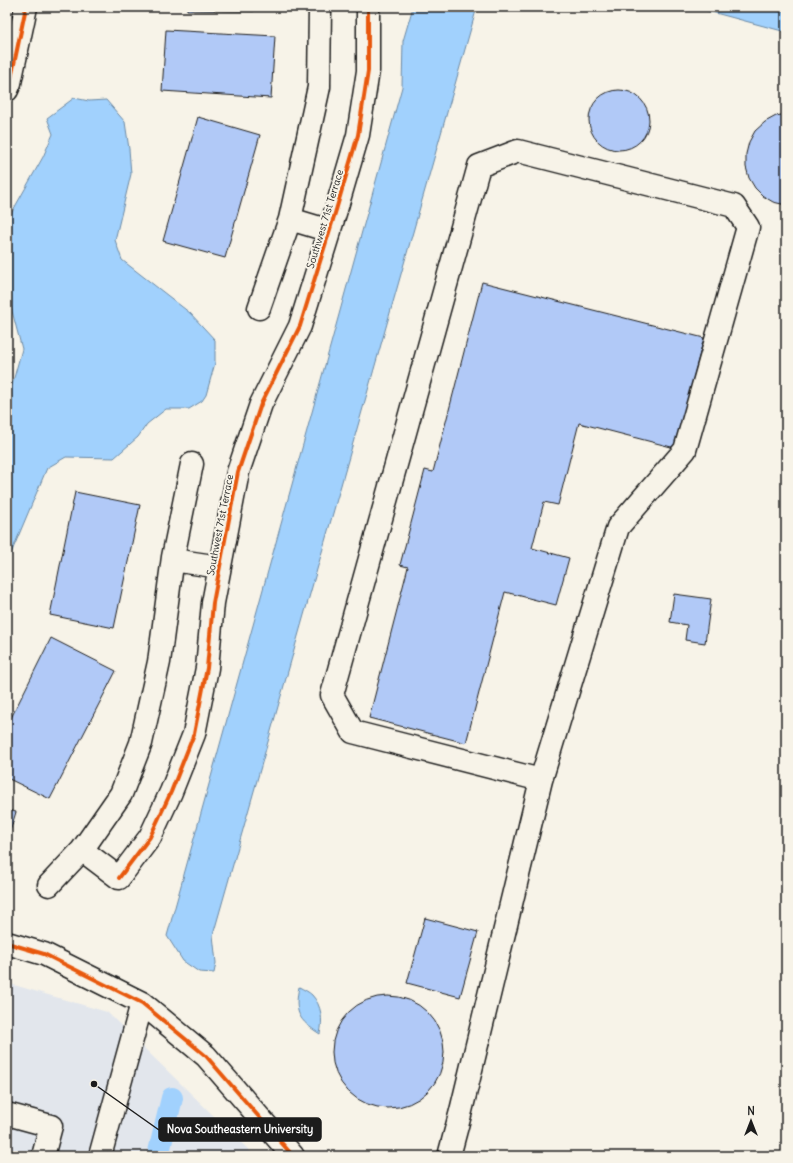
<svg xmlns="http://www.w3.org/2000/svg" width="793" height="1163" viewBox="0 0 793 1163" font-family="Delius,sans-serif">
  <rect width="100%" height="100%" fill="#f7f3e8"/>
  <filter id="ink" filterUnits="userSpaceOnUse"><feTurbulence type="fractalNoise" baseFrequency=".025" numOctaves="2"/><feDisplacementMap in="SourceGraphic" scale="8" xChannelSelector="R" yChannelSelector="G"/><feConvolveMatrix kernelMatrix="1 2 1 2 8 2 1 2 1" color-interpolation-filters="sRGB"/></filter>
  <g filter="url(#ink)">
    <path fill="#e2e6ec" d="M7 983 107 1012 255 1156H7Z"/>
    <path fill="#a1d1fd" stroke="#6c89a3" d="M413 7H477L213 935 216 963 214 973 199 972 183 961 167 936 402 87 403 41Z
      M693 7H762L786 13V32Z
      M74 98 89 101 106 100 125 122 129 149 131 174 115 240 122 260 190 313 215 340V363L206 395 202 401 189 409H166L147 424 138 437 114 458 66 457 47 468 7 563V403L22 349 7 292V221L43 157 53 134 47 118Z
      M299 987C303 989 309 992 312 995 322 1006 323 1020 320 1034 298 1020 294 1012 299 987Z"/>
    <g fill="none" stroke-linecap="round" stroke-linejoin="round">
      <path stroke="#a1d1fd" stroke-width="22" d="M158 1156 172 1098"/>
    </g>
    <path fill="#b1c9f7" stroke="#1c1c1c" d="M187 7H254V11L187 10Z
      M166 30 275 36 271 98 162 91Z
      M589 120a30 30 0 1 1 60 0a30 30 0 1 1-60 0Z
      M786 114V205L773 202 763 196 755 188 749 178 746 167V154L749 142 755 131 765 122 776 116Z
      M198 117 260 135 225 258 163 241Z
      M482 282 704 338 675 448 579 423 558 505 544 502 532 548 569 558 556 605 505 592 466 743 369 718 408 567 400 565 425 470 433 472Z
      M75 492 140 505 114 628 50 615Z
      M674 594 711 599 705 643 685 640 687 625 670 622Z
      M51 638 116 671 50 799 7 778V726Z
      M7 810 16 812 7 841Z
      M425 918 478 932 460 997 407 983Z
      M332 1052a56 56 0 1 1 112 0a56 56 0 1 1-112 0Z"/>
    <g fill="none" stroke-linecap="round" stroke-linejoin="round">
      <g stroke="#1c1c1c" stroke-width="25">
        <path id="minor" d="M320 7 319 87 290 219 330 231
          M7 90 10 83 26 7
          M259 308 290 219
          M192 464 173 557 159 662 141 743 121 794 82 850 119 878 150 837 171 792 194 734 207 668 213 603 238 472 261 404 300 326 336 210 358 135 368 71V7
          M173 560 220 567
          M49 885 82 850
          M7 943 44 954 142 1003 206 1056 293 1156
          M7 1114 51 1126 43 1156
          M100 1156 142 1003
          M449 1156 461 1111 541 780 618 527 685 450 748 227 734 206 518 151 479 166 332 695 353 732 541 780"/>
      </g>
      <use href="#minor" stroke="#f7f3e8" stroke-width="22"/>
      <g stroke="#f7f3e8" stroke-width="6">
        <path id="cycleway" d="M7 90 10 83 26 7
          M119 878 150 837 171 792 194 734 207 668 213 603 238 472 261 404 300 326 336 210 358 135 368 71V7
          M7 943 44 954 142 1003 206 1056 293 1156"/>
      </g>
      <use href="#cycleway" stroke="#e8590c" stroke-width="4"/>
    </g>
  </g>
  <g text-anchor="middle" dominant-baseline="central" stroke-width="4" stroke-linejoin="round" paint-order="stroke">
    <g font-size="10" fill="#1c1c1c" stroke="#f7f3e8">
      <text transform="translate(325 219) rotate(-73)">Southwest 71st Terrace</text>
      <text transform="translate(220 525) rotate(-79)">Southwest 71st Terrace</text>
    </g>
  </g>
  <path fill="none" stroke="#1c1c1c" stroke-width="1.5" d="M94 1084L159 1130"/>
  <circle fill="#1c1c1c" stroke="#f7f3e8" stroke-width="1.5" cx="94" cy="1084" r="4"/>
  <rect fill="#1c1c1c" stroke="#1c1c1c" stroke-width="1.5" x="159" y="1118" width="162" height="23" rx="4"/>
  <g font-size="11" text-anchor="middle" font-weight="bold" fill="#fff">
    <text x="240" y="1133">Nova Southeastern University</text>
  </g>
  <rect width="793" height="1163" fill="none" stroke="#f7f3e8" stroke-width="24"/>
  <rect x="12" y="12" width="769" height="1139" fill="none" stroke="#1c1c1c" stroke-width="1.5" filter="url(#ink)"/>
  <g transform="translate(751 1121)" stroke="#f7f3e8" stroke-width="3" paint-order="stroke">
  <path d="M0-3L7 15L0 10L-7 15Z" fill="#1c1c1c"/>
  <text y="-6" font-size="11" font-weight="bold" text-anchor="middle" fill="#1c1c1c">N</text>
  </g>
</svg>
